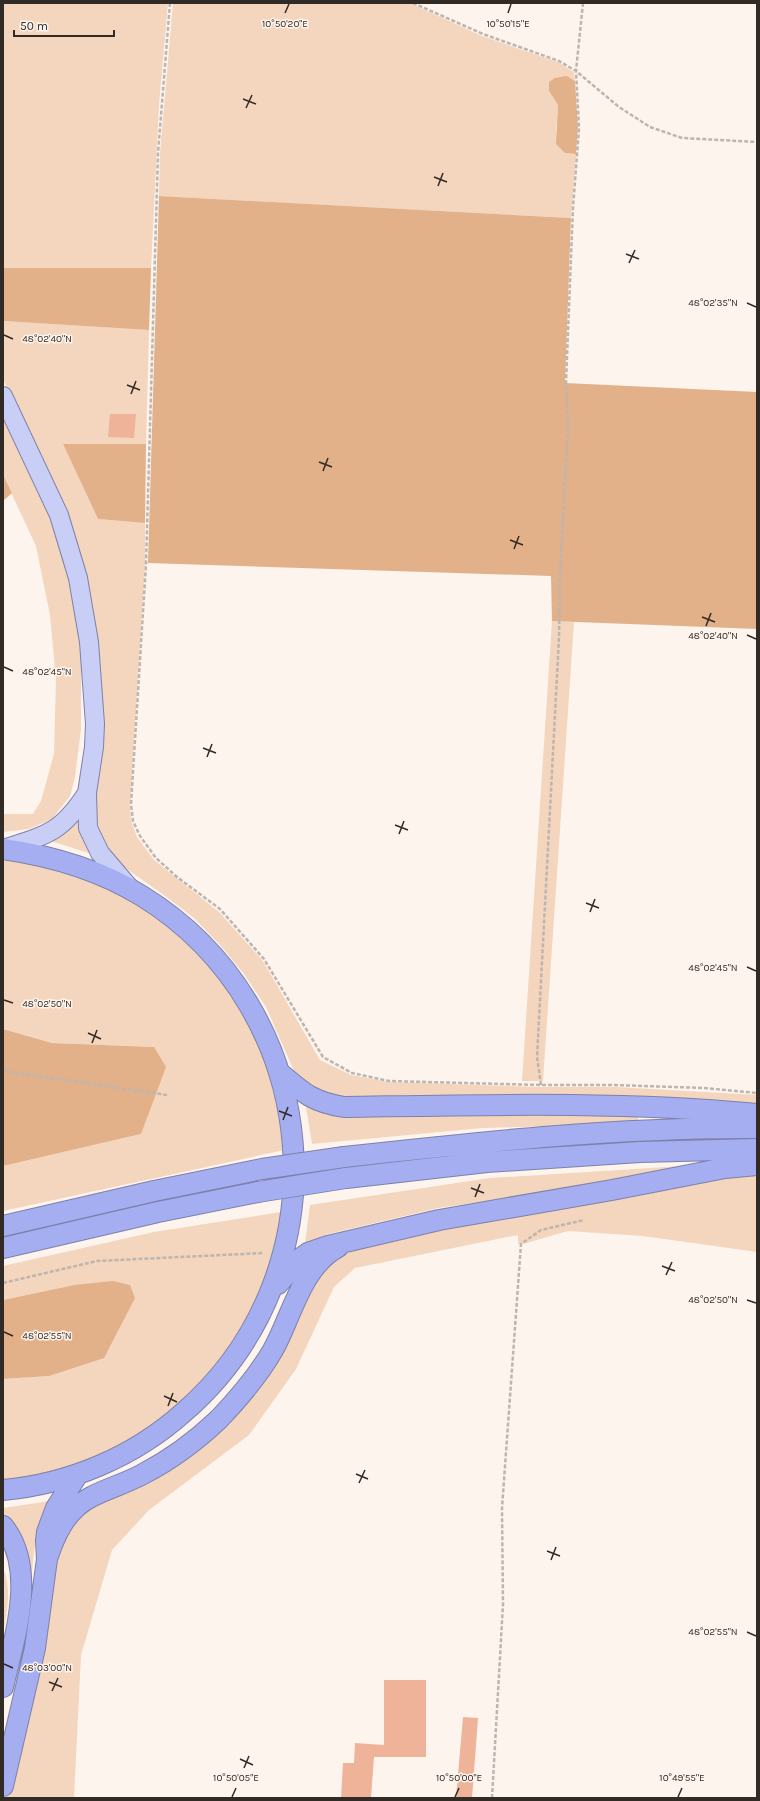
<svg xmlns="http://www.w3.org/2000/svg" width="760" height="1801" viewBox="0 0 760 1801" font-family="Karla,sans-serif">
  <rect width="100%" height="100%" fill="#fcf4ed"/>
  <path fill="#f4d5bd" d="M3 3H168L159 105 151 268H3Z
    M173 3H410L482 36 558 62 574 72 575 81 567 76 549 91 558 105 556 133 565 153 576 154 571 218 159 196 160 153Z
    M3 321 149 330 146 444H63L98 519 145 523V563L130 805 131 821 137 837 154 860 219 912 263 961 320 1060 351 1075 389 1082 540 1087H616L757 1095V1104L710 1100 346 1097 322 1094 305 1086 294 1071 266 1007 244 974 221 946 194 918 168 898 107 855 91 819 96 641 26 429 3 379Z
    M3 412 51 515 71 580 81 643V729L75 777 70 796 52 819 29 829 3 832V814H33L41 801 54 754 56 680 50 615 36 546 3 475Z
    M552 621 574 622 543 1081H522Z
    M80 819 92 854 51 841Z
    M3 857 85 877 122 894 154 913 207 958 228 987 263 1049 289 1149 3 1211V1166L141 1134 154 1047 52 1043 3 1029Z
    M305 1101 638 1113V1124L482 1128 312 1144Z
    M698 1165 612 1183 438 1208 328 1234 305 1243 310 1205 490 1178Z
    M757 1174V1252L643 1236 568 1231 523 1244H518V1235L355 1268 334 1287 296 1369 249 1435 149 1510 112 1550 81 1655 74 1798H5L51 1584 61 1543 73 1517 195 1446 310 1284 334 1260 372 1241 722 1177Z
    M287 1211 276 1250 251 1317 210 1377 150 1432 76 1468 3 1484V1379L49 1376 74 1285 3 1300V1266L154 1232Z
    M50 1501C34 1532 33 1556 31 1590L26 1566 3 1517V1508Z
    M3 1569C12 1585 7 1614 3 1632Z"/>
  <path fill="#e2b189" d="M567 76 575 81 578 127 576 154 565 153 556 144 558 105 549 91V82L555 78Z
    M159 196 571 218 565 383 757 392V629L552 621 551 576 148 563Z
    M3 268H151L149 330 3 321Z
    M63 444H146L145 523 98 519Z
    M3 475 12 493 3 501Z
    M3 1029 52 1043 154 1047 166 1067 141 1134 3 1166Z
    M113 1281 130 1285 135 1298 104 1358 49 1376 3 1379V1300L74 1285Z"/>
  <path fill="#efb399" d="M110 414H136L134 438 108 437Z
    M384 1680H426V1757H374L371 1798H341L343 1763H354L355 1743 384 1745Z
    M463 1717 478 1718 472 1798H456Z"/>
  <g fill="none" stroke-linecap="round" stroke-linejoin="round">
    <g stroke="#7d80a9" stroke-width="20">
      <path id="primary" d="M3 396 59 515 78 578 89 642 95 724 94 747 87 793 88 828 100 853 129 887
        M3 849C47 835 61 833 87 793"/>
    </g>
    <g stroke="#7d80a9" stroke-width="22">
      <path id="highway" d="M3 849C52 856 100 870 142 896 326 1010 346 1271 184 1412 134 1457 69 1484 3 1490
        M280 1073C303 1093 313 1102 344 1107 481 1105 620 1101 757 1114
        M344 1157C481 1142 619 1127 757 1128
        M346 1178 487 1162 640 1152 757 1149
        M3 1226 154 1191 262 1169
        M3 1248 158 1212 258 1192
        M278 1284 301 1258 308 1253 328 1246 439 1220 612 1190 725 1168 757 1165
        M3 1526C38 1569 14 1639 3 1687
        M47 1559C55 1534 66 1510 91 1497 108 1488 127 1483 143 1474 170 1460 197 1440 219 1419 240 1397 258 1376 273 1350 292 1316 301 1267 338 1247
        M3 1786 35 1648 47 1559 46 1541 47 1532 56 1508 78 1474"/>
    </g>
    <path stroke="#bdb5af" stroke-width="2.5" stroke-dasharray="4 2" stroke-linecap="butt" d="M170 3 158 153 146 564 131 804 133 821 140 836 156 858 177 877 220 909 264 959 323 1057 352 1073 389 1081 541 1085H614L704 1088 757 1093
      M413 3 483 34 559 61 576 71 619 107 650 127 682 138 757 142
      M3 1071 167 1095
      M541 1085 537 1057 559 638 560 577 568 427 566 382 573 208 579 128 576 71 583 3
      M3 1283 97 1261 264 1253
      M492 1798 503 1604 502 1508 521 1244 541 1230 584 1220"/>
    <use href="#primary" stroke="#c9cef7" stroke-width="18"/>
    <use href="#highway" stroke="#a5aef1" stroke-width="20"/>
    <g stroke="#7d80a9" stroke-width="22" stroke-linecap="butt">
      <path id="highway-bridge" d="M262 1169 344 1157
        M258 1192 346 1178"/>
    </g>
    <use href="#highway-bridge" stroke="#a5aef1" stroke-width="20"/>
  </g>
  <path fill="none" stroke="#322a24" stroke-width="1.5" d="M285 13 289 4M508 13 511 4M243 99 256 104M246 108 252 95M434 177 447 182M438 186 443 173M626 254 639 259M629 263 635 250M747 303 756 307M4 335 13 339M127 385 140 390M131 394 136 381M319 462 332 467M323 471 328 458M510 540 523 545M514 549 519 536M702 617 715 622M706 626 711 613M747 635 756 639M4 667 13 671M203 748 216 753M207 757 212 744M395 825 408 830M399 834 404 821M586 903 599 908M590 912 595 899M747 967 756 971M4 1000 13 1003M88 1033 101 1039M92 1043 97 1030M279 1111 292 1116M283 1120 288 1107M471 1188 484 1193M475 1197 480 1184M662 1266 675 1271M666 1275 672 1262M747 1300 756 1303M4 1332 13 1336M164 1396 177 1402M168 1406 173 1393M356 1474 368 1479M359 1483 365 1470M547 1551 560 1556M551 1560 556 1547M747 1632 756 1636M4 1664 13 1668M49 1682 62 1687M52 1691 58 1678M240 1759 253 1765M244 1768 249 1756M232 1797 236 1788M455 1797 459 1788M678 1797 682 1788"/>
  <g font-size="10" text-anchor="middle" fill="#322a24" stroke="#fcf4ed" stroke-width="3" stroke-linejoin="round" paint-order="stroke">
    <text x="285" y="27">10°50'20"E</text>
    <text x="508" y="27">10°50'15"E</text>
    <text x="713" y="306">48°02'35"N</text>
    <text x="47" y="342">48°02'40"N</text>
    <text x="713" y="639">48°02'40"N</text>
    <text x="47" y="675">48°02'45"N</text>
    <text x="713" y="971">48°02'45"N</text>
    <text x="47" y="1007">48°02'50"N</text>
    <text x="713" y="1303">48°02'50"N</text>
    <text x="47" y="1339">48°02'55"N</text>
    <text x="713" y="1635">48°02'55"N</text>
    <text x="47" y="1671">48°03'00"N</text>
    <text x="236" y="1781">10°50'05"E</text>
    <text x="459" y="1781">10°50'00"E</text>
    <text x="682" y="1781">10°49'55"E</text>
  </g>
  <rect width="760" height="1801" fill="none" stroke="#322a24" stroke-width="8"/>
  <path d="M14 30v6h100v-6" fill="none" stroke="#322a24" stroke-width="2"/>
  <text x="20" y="30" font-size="12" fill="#322a24" stroke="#fcf4ed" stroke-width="3" paint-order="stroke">50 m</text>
</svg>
